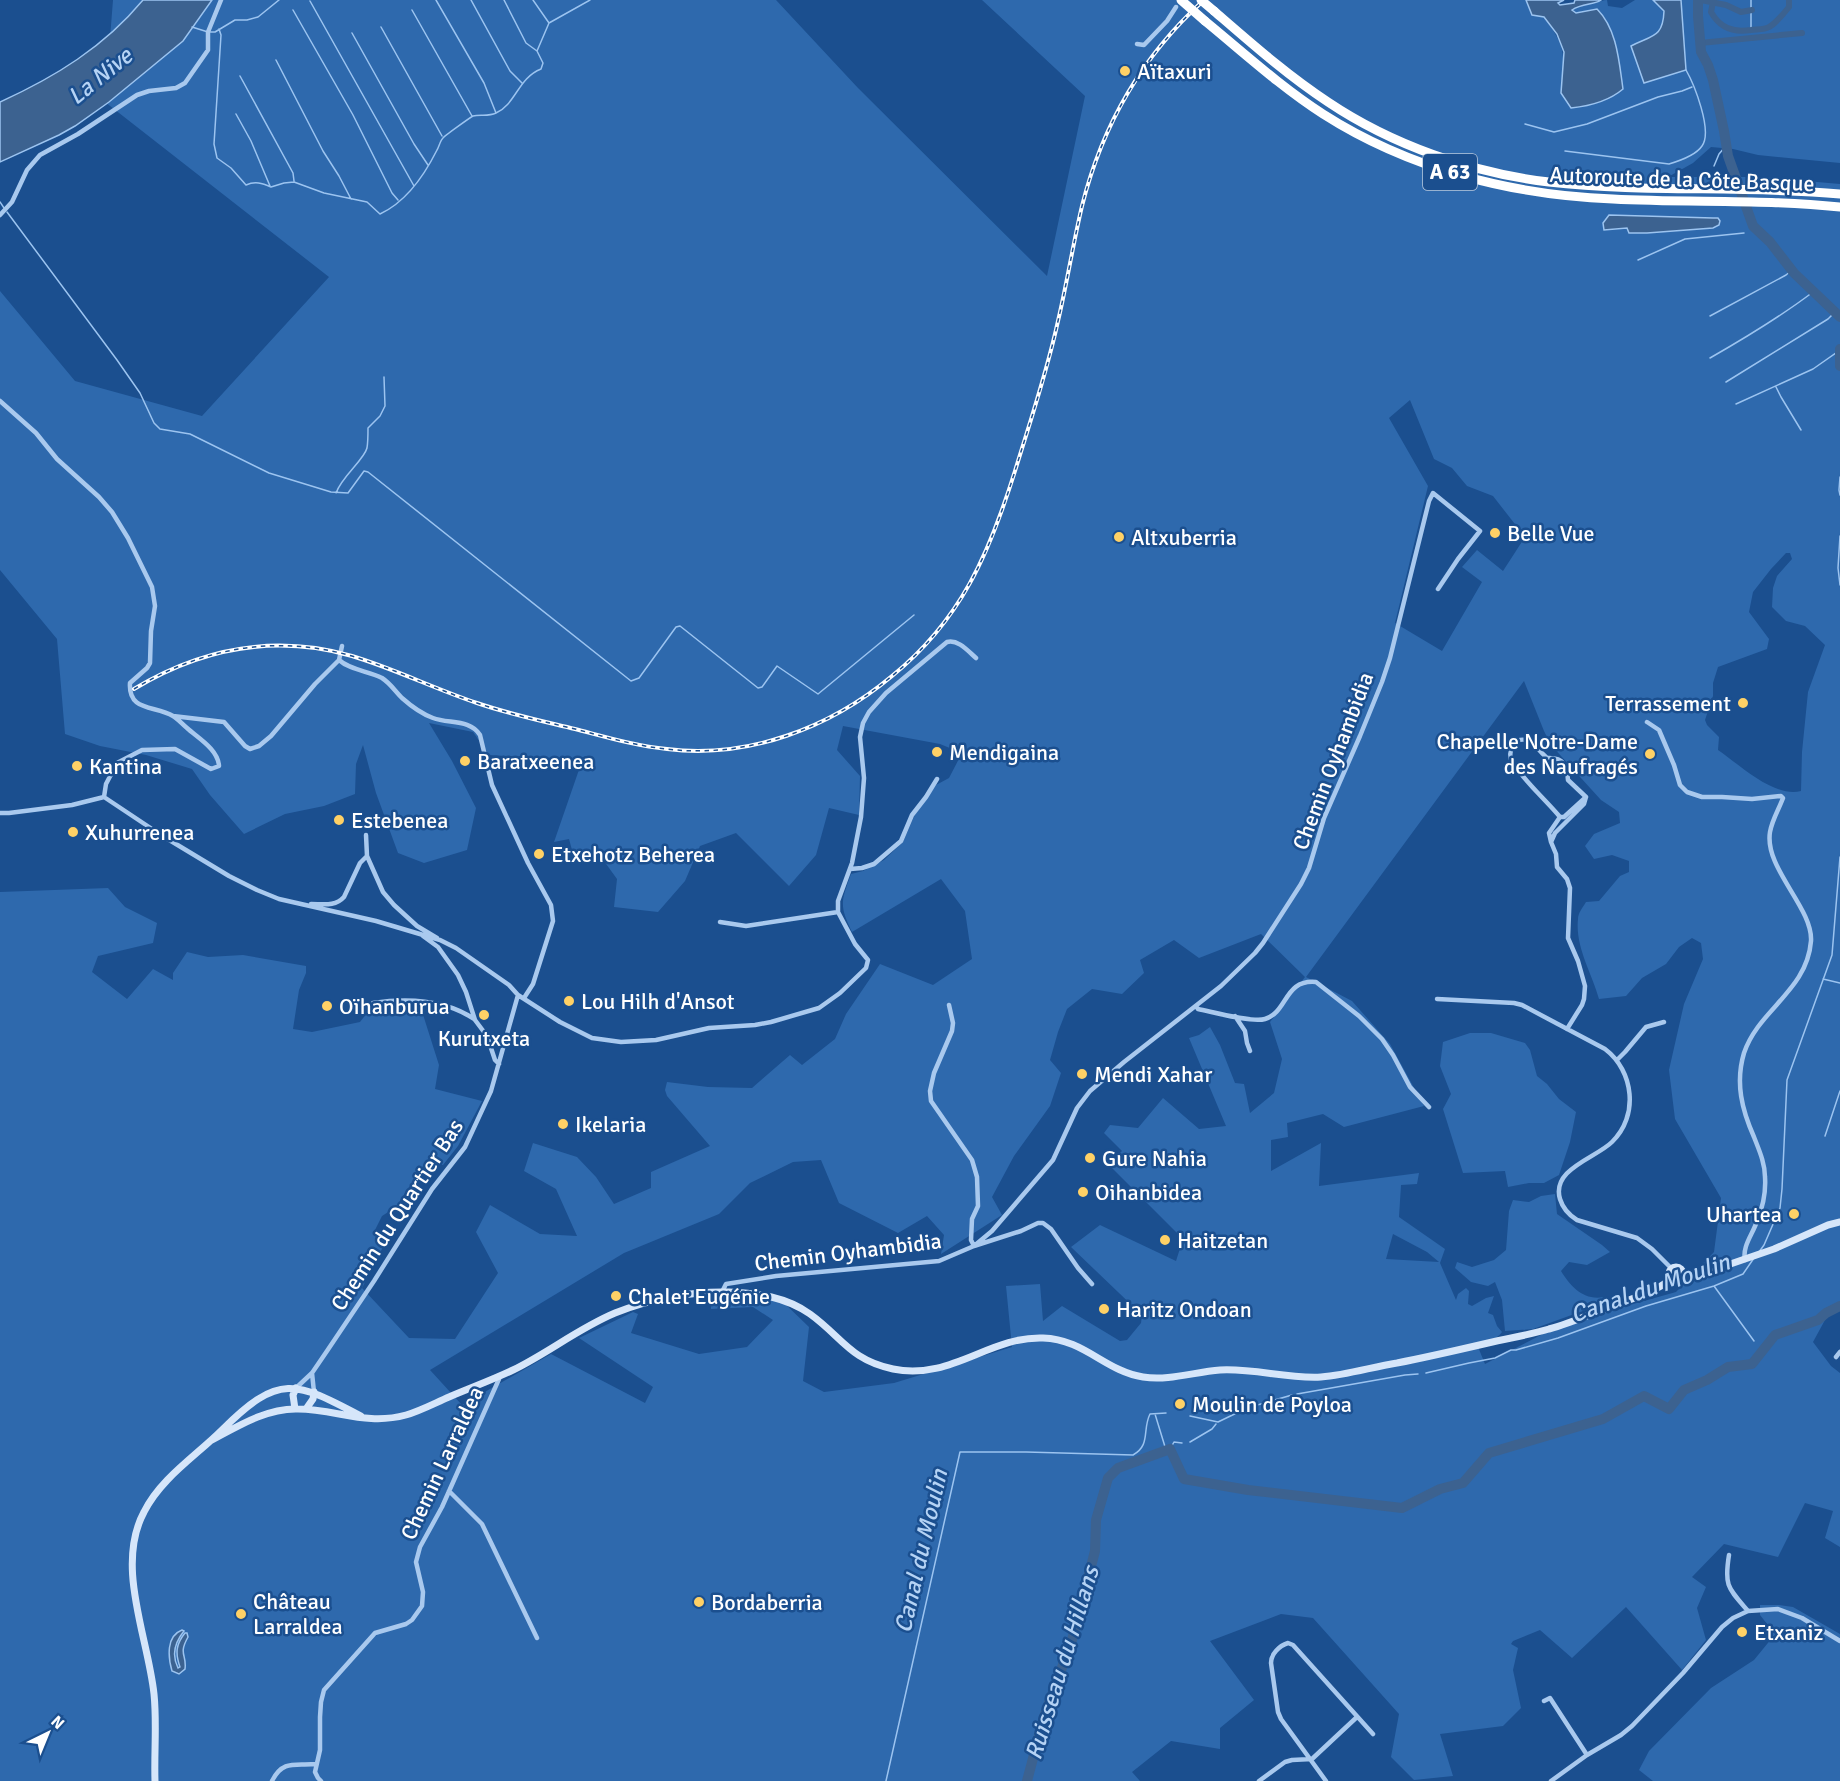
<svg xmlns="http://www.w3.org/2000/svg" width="1840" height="1781" viewBox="0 0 1840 1781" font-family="Signika,sans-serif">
  <rect width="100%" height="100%" fill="#1b4f8f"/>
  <path fill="#2e69ad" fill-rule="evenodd" d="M113 0H776L858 88 1047 276 1085 96 982 0H1526L1532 15 1544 17C1568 50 1564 54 1561 93L1623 88C1619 61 1617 29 1597 9L1576 13 1572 10C1582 4 1587 5 1597 2 1600 2 1603 0 1607 0L1608 6 1622 8 1635 0H1653L1664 11C1663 28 1662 32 1646 39L1686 70 1681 0H1840V163L1758 155 1733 149 1711 147 1693 163 1668 177H1760L1840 184V1307L1825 1320 1813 1342 1831 1366 1840 1373V1547L1825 1538 1833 1511 1805 1503 1778 1557 1724 1544 1692 1577 1706 1587 1697 1608 1706 1640 1682 1670 1626 1607 1572 1658 1540 1630 1513 1641 1511 1644 1518 1648 1513 1670 1521 1708 1503 1726 1440 1734 1453 1776 1414 1780 1391 1757 1399 1714 1313 1618 1281 1614 1210 1641 1254 1700 1220 1728V1749L1171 1741 1132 1772 1140 1781H0V892L108 888 125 907 157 923 153 943 98 956 92 972 127 999 153 969 173 980V973L187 952 208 957 243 955 306 966V973L299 990 293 1029 312 1032 360 1022 374 1004 419 1002 439 1065 435 1089 482 1101 458 1146 443 1165 427 1160 396 1207 382 1216 374 1232 384 1245 362 1288 409 1338 455 1339 498 1273 476 1232 490 1205 540 1234 577 1236 556 1189 524 1171 533 1143 577 1157 596 1177 614 1204 651 1188V1172L710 1146 667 1096 665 1090 667 1082 708 1087 752 1088 790 1055 802 1065 835 1039 846 1014 880 964 933 985 972 959 965 911 941 879 852 932C839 905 841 902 851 874L863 871 884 860 903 842 916 812 936 785 949 778 962 753 940 744 843 726 837 750 860 776 859 815 829 808 816 855 789 886 736 833 700 846 685 881 658 912 614 907 617 879 596 850 581 855 579 850H572L569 839 554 842 582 761 489 755 473 732 429 723 452 761 476 808 467 850 424 863 398 853 376 793 363 745 356 764 355 794 324 806 285 814 244 834 210 795 192 769 146 755 100 746 65 734 57 639 0 570V291L75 381 202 416 329 277 105 102ZM1410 400 1434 459 1452 468 1467 486 1493 496 1525 537 1503 571 1477 550 1462 567 1482 582 1442 651 1395 623 1428 486 1389 418ZM1786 553H1790L1792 559 1777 576 1773 588 1772 607 1786 621 1805 626 1825 645 1808 692 1802 752 1801 791C1774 798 1740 765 1718 750L1719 737 1707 725 1705 720 1713 696V683L1718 667 1767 649 1769 639 1749 612 1753 592 1771 569ZM1524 681 1544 731 1551 745 1601 800 1619 812 1620 823 1594 834 1585 846 1594 859 1612 855 1629 861V872L1620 876 1599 901 1586 902C1583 907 1578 913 1578 919 1575 947 1592 973 1599 999L1626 996 1642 978 1666 964 1679 947 1692 938 1701 943 1703 959 1684 1004 1669 1070 1675 1119 1721 1198 1714 1252 1676 1292 1562 1324 1485 1364 1476 1342C1484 1342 1497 1340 1502 1332L1497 1326 1493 1315 1488 1313 1494 1296 1486 1298 1472 1306 1468 1304 1469 1291 1466 1288 1458 1294 1456 1300 1440 1263 1445 1249 1399 1217 1401 1185 1417 1184 1419 1173 1319 1186 1321 1143 1271 1171V1140L1288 1137 1287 1123 1323 1114 1344 1127 1424 1106 1390 1044 1352 1001 1306 977ZM1261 934 1305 977 1270 1022 1282 1059 1274 1093 1250 1113 1244 1084 1235 1083 1220 1045 1210 1027 1199 1035 1189 1038 1226 1126 1199 1129 1163 1098 1138 1128 1110 1125 1104 1133 1122 1151 1108 1164 1183 1239 1176 1261 1100 1225 1071 1247 1142 1315 1141 1323 1127 1340 1120 1341 1062 1306 1043 1321 1040 1284 1006 1286 1012 1347 894 1383 824 1392 803 1381 809 1327 781 1300 711 1292V1309L753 1307 773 1320 747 1347 699 1354 631 1333 638 1314 633 1312 579 1338 653 1387 645 1403 551 1354 462 1405 430 1370 624 1253 719 1214 750 1183 793 1162 821 1160 839 1203 898 1233 927 1216 944 1235 941 1254 1002 1215 992 1197 1014 1156 1050 1106 1061 1073 1050 1060 1058 1032 1067 1009 1092 989 1122 994 1144 973 1140 960 1174 940 1199 958ZM1393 1234 1427 1252 1439 1262 1386 1259Z
    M1470 1033H1491L1525 1043 1530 1050 1537 1076 1547 1084 1559 1099 1576 1112 1570 1142 1559 1175 1544 1183H1529L1508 1187 1505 1171 1463 1173 1443 1109 1451 1094 1440 1066 1443 1042Z
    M1555 1194 1557 1214 1602 1245 1610 1252 1587 1265 1569 1262 1561 1271C1571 1287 1584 1301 1604 1297L1602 1304 1533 1329 1505 1331 1502 1300 1495 1282 1488 1286 1471 1282 1455 1268 1457 1262 1472 1267 1494 1260 1506 1250 1509 1211 1513 1200 1529 1202 1541 1196Z
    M1760 1605H1779L1793 1607 1840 1634V1781H1653L1639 1770 1649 1751 1711 1688 1754 1660 1772 1638 1771 1629 1760 1615Z"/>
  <path fill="#3c6290" stroke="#9cc4f0" stroke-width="1.5" d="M143 0H212L183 41 109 102 75 126 59 135 0 162V102C55 77 104 47 143 0Z
    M1526 0H1564L1558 3 1560 5 1574 3 1575 0H1601C1595 5 1582 3 1572 10L1576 13 1597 9C1617 29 1619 61 1623 89 1609 101 1590 106 1571 108L1561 93 1564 52 1557 34 1544 17 1532 15Z
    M1653 0H1681L1686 70 1644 83 1631 46C1652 35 1663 38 1664 11Z
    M1609 215 1713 218H1718L1720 221 1719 225 1713 228 1647 233H1629L1627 228 1604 230 1603 223Z
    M182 1630 184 1631C175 1642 171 1654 178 1668L180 1667C175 1653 176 1644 185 1633H187L188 1637C178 1655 187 1654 185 1669L179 1674 172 1671C168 1657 166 1636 182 1630Z"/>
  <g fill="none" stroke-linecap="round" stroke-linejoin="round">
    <path stroke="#9cc4f0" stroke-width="1.5" d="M436 0 484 83 496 113
      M471 0 510 71 522 83
      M504 0 526 43 537 51
      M533 0 549 23
      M1751 0V30
      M310 1 414 186
      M293 10 353 115 392 193 398 200
      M412 10 472 116
      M192 27 208 32H215L235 20H247L258 17 279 0
      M381 27 442 136
      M219 29 221 35 214 144 217 158 231 168 246 185C255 181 262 183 271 187L284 183 294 182 324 193 367 202 380 214C406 202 424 176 437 150 439 147 440 141 443 138 444 136 471 117 473 116 480 114 488 117 496 113 516 104 518 78 541 69L543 63 537 51 549 23 590 0
      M352 33 414 144 428 165
      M276 60 323 151 339 176 351 199
      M240 76 293 173 294 181
      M236 114 251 141 270 186
      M1525 124 1554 132 1587 124 1658 97 1682 91 1692 87
      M1565 151 1669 164C1679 161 1696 155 1702 146 1713 131 1694 84 1686 70
      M1714 166 1719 154 1725 147
      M0 202 4 208
      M7 212 117 360 140 393 154 423 160 429 190 434 269 473 331 492 348 493 364 471 368 472 631 681 639 678 676 627 680 626 758 688 762 687 777 666 818 694 914 615
      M1638 260 1685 239 1744 233
      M1710 316 1786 275 1792 270
      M1710 358C1745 338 1780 317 1813 292
      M1726 382 1828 319 1835 312
      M1776 387 1781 397 1801 430
      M1736 404 1813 369 1840 350
      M1840 477 1839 490 1840 495
      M336 493C342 476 364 460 367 448 368 442 368 434 368 428L380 416 385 406 384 377
      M1840 536 1838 568 1840 585
      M1823 979 1840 983
      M1825 1136 1840 1091
      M1759 1252 1764 1245 1780 1208 1782 1189 1787 1080 1832 955 1840 857
      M1714 1286 1754 1341
      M1426 1373 1469 1363 1495 1358 1511 1350H1516L1558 1338 1646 1306 1714 1286 1743 1274 1754 1258
      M1297 1394 1405 1375 1418 1374
      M1155 1414 1166 1450
      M1190 1416 1218 1422 1247 1408 1292 1395
      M1190 1442 1212 1429 1216 1424
      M1170 1449 1174 1442 1182 1443
      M886 1781 960 1452H1026L1133 1455C1151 1445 1142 1430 1150 1414L1166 1413"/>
    <path stroke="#3c6290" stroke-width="6" d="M1701 0 1726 5 1741 12 1752 10
      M1713 2 1711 12C1720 28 1733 33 1751 30 1756 29 1764 30 1769 27 1775 24 1785 12 1789 7V0
      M1700 43 1802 33"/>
    <path stroke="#3c6290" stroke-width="10" d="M1698 0V16L1701 52 1708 65 1713 80 1724 131 1728 156 1753 226 1770 242 1794 273 1840 317
      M1840 349V366
      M1027 1781 1044 1717 1072 1640 1095 1551 1096 1520 1108 1478 1118 1468 1170 1449 1184 1479 1248 1490 1402 1508 1440 1489 1463 1483 1489 1453 1603 1419 1644 1396 1669 1409 1684 1390 1707 1380 1728 1367 1752 1364 1775 1335 1818 1320 1826 1313 1840 1306"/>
    <path stroke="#a9c9ee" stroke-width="4.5" d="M1137 44 1144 45 1167 21 1176 7
      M0 215 12 202 27 170 40 155 78 134 137 95 149 91 176 88 185 83 208 50V32L221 0
      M0 401 36 433 57 459 99 497 112 512 128 538 152 587 155 606 151 631 150 663 147 668 130 683C128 712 155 705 173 716 178 719 182 724 187 728 198 738 218 749 219 766L211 769 175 749 142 750 117 763 106 784 104 797
      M339 660C350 670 368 671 382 678 390 683 395 691 402 698 411 706 422 714 433 718 449 724 470 719 480 735L492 785 528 863 551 905 553 921 533 984 524 998
      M173 716 224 722 245 746 250 749 259 746 271 736 315 684 339 660 342 646
      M1647 722 1659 730 1674 765 1680 785 1687 792 1702 797H1722L1752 799 1781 796 1783 798C1779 809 1772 820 1770 832 1764 868 1813 908 1811 941 1807 991 1759 1009 1744 1053 1735 1083 1742 1110 1754 1137 1759 1150 1765 1163 1765 1177 1766 1192 1763 1207 1757 1221 1753 1234 1742 1246 1745 1260
      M0 813H9L72 805 104 797 161 835 229 876 257 890 279 899 376 921 440 940 456 948 509 985 518 995 491 1091 465 1147 432 1189 374 1281 327 1351 312 1373 296 1388
      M1560 817H1564L1586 797
      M366 835 367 856 383 892 394 905 417 926 437 938
      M1551 842 1549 833 1560 817C1545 799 1526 783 1513 763 1505 752 1516 733 1530 742 1536 745 1541 753 1547 758 1564 757 1567 766 1568 780L1586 797 1584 804 1555 833 1551 842 1556 854 1557 867 1567 879 1570 888 1568 938 1578 961 1585 986 1584 999 1582 1005 1567 1029
      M850 869 862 868 874 864 901 841 912 815 926 797 937 779
      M311 904C323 904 335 907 344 897L360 863 367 856
      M720 922 746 926 838 912
      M423 936 438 947 458 975 466 992 475 1020 487 1036 495 1060 499 1064
      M518 995 560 1022 592 1038 621 1042 656 1040 709 1028 755 1025 771 1022 819 1008 840 993 866 968 868 960 855 944 838 912V901L852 863 861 817 864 778 860 737 863 723 869 712 886 693 947 642C958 639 968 651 976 658
      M1437 999 1514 1003 1522 1005 1605 1049C1634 1071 1639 1116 1612 1142 1596 1158 1551 1169 1560 1199 1563 1209 1569 1215 1577 1220L1637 1238 1652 1249 1671 1268
      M373 1003C408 998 444 999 474 1019
      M949 1005 953 1023 952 1031 934 1073 930 1091 931 1101 972 1160 977 1177 978 1206 972 1219 971 1240 974 1246 1021 1231 1038 1223H1043L1051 1229 1078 1268 1092 1284
      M1196 1006 1198 1009C1213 1012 1252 1023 1265 1019 1288 1012 1284 979 1316 982L1359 1016 1382 1039 1393 1055 1410 1087 1429 1107
      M1235 1016 1245 1031 1247 1043 1250 1051
      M1617 1060 1625 1052 1646 1027 1664 1022
      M722 1292 726 1284 776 1276 939 1261 974 1246 992 1231 1053 1160 1077 1108 1090 1091 1124 1062 1221 986 1255 953 1263 943 1301 884 1309 868 1324 818 1360 736 1382 682 1390 658 1429 501 1433 493 1480 531 1458 559 1438 589
      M1836 1357 1840 1352
      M312 1373 314 1392
      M449 1491 482 1524 537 1638
      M1729 1555C1724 1586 1728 1588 1748 1611
      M1544 1701 1550 1698 1587 1755
      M272 1781C283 1759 296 1766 316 1764
      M321 1781 318 1778 315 1772 320 1750V1717L321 1702 324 1690 375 1633 406 1624 412 1620 422 1606 423 1592 416 1562 420 1547 442 1507 499 1379 498 1376
      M1259 1781 1285 1762 1292 1760 1312 1759 1357 1717
      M1326 1781 1281 1719 1278 1712 1271 1663C1271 1654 1279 1646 1288 1643L1293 1645 1373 1734
      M1551 1781 1587 1755 1621 1735 1632 1726 1683 1673 1722 1627 1733 1618 1748 1611 1778 1609 1802 1618 1840 1641"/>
    <path stroke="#d6e6fa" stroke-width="7" d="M1669 1274a7 7 0 1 1 14 0a7 7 0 1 1-14 0Z
      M1683 1273 1695 1275 1707 1272 1774 1249 1828 1225 1840 1222
      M295 1409 293 1395 296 1388
      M306 1409 313 1399 314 1392
      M212 1440C238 1426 267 1408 298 1409 336 1409 366 1426 406 1415 420 1411 435 1403 449 1397 470 1388 492 1380 513 1370 548 1353 579 1328 615 1313 650 1299 692 1291 729 1292 758 1293 786 1297 810 1314 842 1337 850 1360 893 1369 951 1381 989 1336 1043 1338 1084 1339 1105 1371 1143 1377 1169 1381 1194 1372 1220 1370 1254 1368 1287 1379 1321 1377 1347 1375 1372 1367 1397 1363 1428 1357 1458 1350 1488 1343 1509 1338 1529 1335 1549 1329 1571 1323 1593 1313 1615 1305 1634 1298 1655 1292 1671 1279
      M155 1781C154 1753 157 1723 154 1694 148 1637 115 1566 144 1512 161 1478 196 1456 222 1430 279 1373 295 1381 361 1416"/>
    <path stroke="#fff" stroke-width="9" d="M1214 11C1251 43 1287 75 1328 102 1392 145 1472 173 1549 182 1645 193 1743 185 1840 194
      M1205 21C1244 53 1281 87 1323 114 1409 169 1511 195 1613 199 1688 203 1764 199 1840 207"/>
    <g stroke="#fff" stroke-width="4">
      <path id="rail" d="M134 689C202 648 275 634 352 656 395 669 435 689 477 703 509 714 542 721 575 729 606 737 636 746 667 749 748 759 830 728 892 676 961 620 989 554 1015 471 1030 422 1047 372 1058 321 1067 283 1073 244 1082 206 1102 126 1143 55 1204 0"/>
    </g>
    <use href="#rail" stroke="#1b4f8f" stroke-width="1.5" stroke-dasharray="4.5" stroke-linecap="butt"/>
    <path stroke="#fff" stroke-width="9" d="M1181 0 1205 21
      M1201 0 1214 11"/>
  </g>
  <g fill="#ffd166" stroke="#1b4f8f" stroke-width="2">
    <circle cx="1125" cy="71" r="6"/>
    <circle cx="1495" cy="533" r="6"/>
    <circle cx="1119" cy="537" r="6"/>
    <circle cx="1743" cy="703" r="6"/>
    <circle cx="937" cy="752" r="6"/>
    <circle cx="1650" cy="754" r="6"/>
    <circle cx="465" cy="761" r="6"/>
    <circle cx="77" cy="766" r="6"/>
    <circle cx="339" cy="820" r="6"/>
    <circle cx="73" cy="832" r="6"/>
    <circle cx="539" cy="854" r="6"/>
    <circle cx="569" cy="1001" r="6"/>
    <circle cx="327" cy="1006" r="6"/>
    <circle cx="484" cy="1015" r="6"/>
    <circle cx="1082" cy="1074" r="6"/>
    <circle cx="563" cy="1124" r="6"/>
    <circle cx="1090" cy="1158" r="6"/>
    <circle cx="1083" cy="1192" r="6"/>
    <circle cx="1794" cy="1214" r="6"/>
    <circle cx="1165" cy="1240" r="6"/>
    <circle cx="616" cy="1296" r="6"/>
    <circle cx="1104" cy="1309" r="6"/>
    <circle cx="1180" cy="1404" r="6"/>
    <circle cx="699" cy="1602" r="6"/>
    <circle cx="241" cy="1614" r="6"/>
    <circle cx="1742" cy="1632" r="6"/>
  </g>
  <g text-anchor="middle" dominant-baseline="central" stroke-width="5" stroke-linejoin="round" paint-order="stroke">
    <rect fill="#1b4f8f" stroke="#bbcadd" stroke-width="1.5" x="1423" y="154" width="54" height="36" rx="4.5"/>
    <g font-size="21" font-weight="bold" fill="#fff">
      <text x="1450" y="172">A 63</text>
    </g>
    <g font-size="22" fill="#fff" stroke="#1b4f8f" text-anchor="start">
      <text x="1137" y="71">Aïtaxuri</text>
      <text x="1507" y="533">Belle Vue</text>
      <text x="1131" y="537">Altxuberria</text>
      <text x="1731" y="703" text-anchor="end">Terrassement</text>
      <text x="1638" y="741" text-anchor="end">Chapelle Notre-Dame<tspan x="1638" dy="25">des Naufragés</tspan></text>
      <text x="949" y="752">Mendigaina</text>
      <text x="477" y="761">Baratxeenea</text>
      <text x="89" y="766">Kantina</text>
      <text x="351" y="820">Estebenea</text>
      <text x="85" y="832">Xuhurrenea</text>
      <text x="551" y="854">Etxehotz Beherea</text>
      <text x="581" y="1001">Lou Hilh d'Ansot</text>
      <text x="339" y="1006">Oïhanburua</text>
      <text x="484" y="1038" text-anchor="middle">Kurutxeta</text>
      <text x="1094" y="1074">Mendi Xahar</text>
      <text x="575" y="1124">Ikelaria</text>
      <text x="1102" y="1158">Gure Nahia</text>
      <text x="1095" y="1192">Oihanbidea</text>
      <text x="1782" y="1214" text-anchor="end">Uhartea</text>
      <text x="1177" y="1240">Haitzetan</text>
      <text x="628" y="1296">Chalet Eugénie</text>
      <text x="1116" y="1309">Haritz Ondoan</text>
      <text x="1192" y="1404">Moulin de Poyloa</text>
      <text x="253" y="1601">Château<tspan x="253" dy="25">Larraldea</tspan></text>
      <text x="711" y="1602">Bordaberria</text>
      <text x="1754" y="1632">Etxaniz</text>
    </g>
    <g font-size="22" fill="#fff" stroke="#1b4f8f">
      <text transform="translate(1682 179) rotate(2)">Autoroute de la Côte Basque</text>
      <text transform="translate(1333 761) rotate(-69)">Chemin Oyhambidia</text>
      <text transform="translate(397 1215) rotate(-57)">Chemin du Quartier Bas</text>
      <text transform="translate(848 1252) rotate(-7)">Chemin Oyhambidia</text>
      <text transform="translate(442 1463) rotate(-65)">Chemin Larraldea</text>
    </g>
    <g font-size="24" font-style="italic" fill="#b5d3f5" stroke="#1b4f8f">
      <text transform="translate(100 76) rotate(-39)">La Nive</text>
      <text transform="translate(1650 1288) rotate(-19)">Canal du Moulin</text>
      <text transform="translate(921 1551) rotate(-77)">Canal du Moulin</text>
      <text transform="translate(1062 1663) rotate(-73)">Ruisseau du Hillans</text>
    </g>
  </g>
  <g transform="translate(48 1733) rotate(43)" stroke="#1b4f8f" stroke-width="4.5" paint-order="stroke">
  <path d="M0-4.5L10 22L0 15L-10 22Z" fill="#ffffff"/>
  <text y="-9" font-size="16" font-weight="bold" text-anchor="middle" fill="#ffffff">N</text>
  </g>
</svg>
